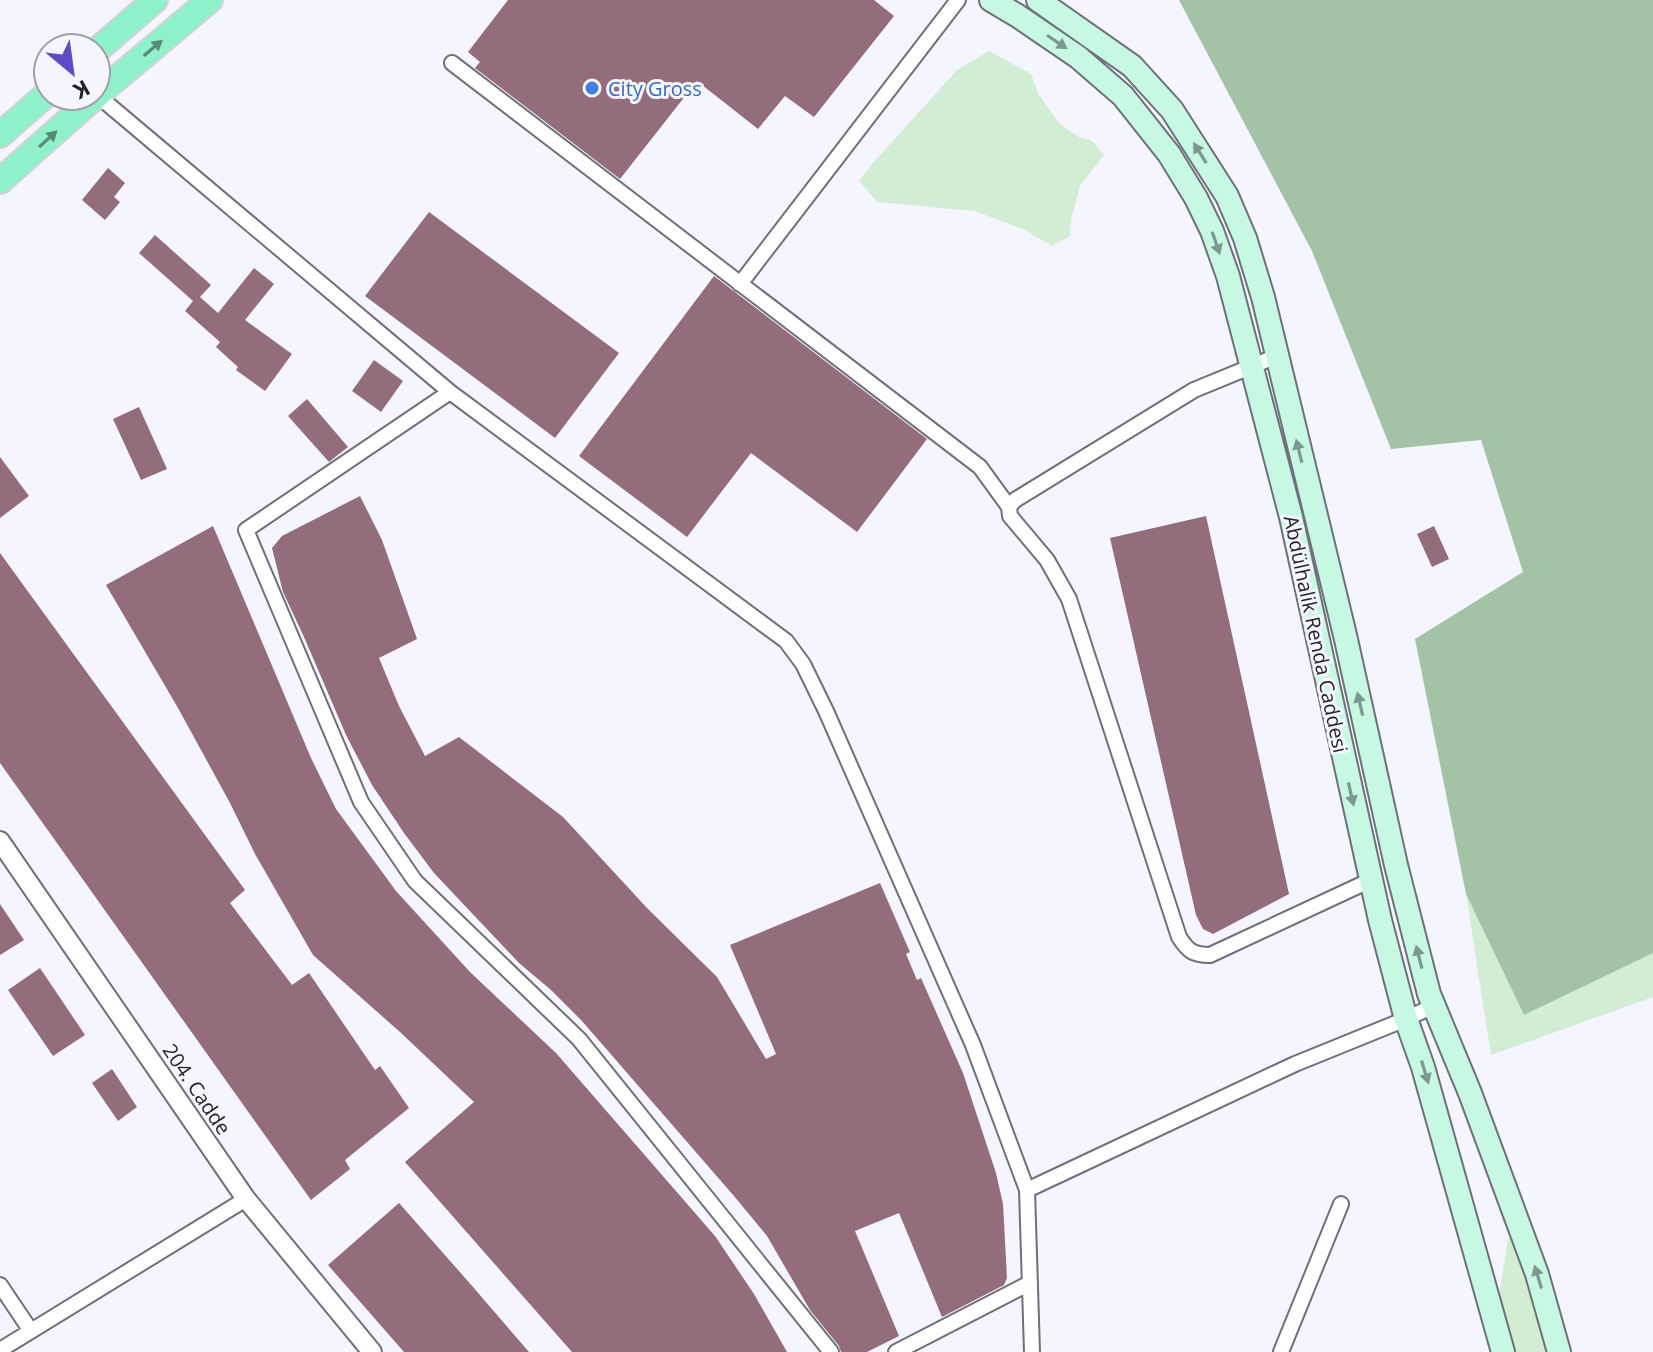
<svg xmlns="http://www.w3.org/2000/svg" width="1653" height="1352" viewBox="0 0 1653 1352" font-family="'Open Sans',sans-serif">
  <rect width="100%" height="100%" fill="#f4f5fe"/>
  <path fill="#d2edd4" d="M989 51 1031 74 1039 95 1059 123 1080 138 1091 140 1104 155 1080 186 1071 220 1070 236 1052 246 1023 229 974 211 877 202 859 181 873 163 957 70Z
    M1466 894 1524 1015 1653 953V997L1491 1055Z
    M1508 1238 1516 1240 1548 1352H1513L1498 1304Z"/>
  <path fill="#a3c2a6" d="M1179 0H1653V953L1524 1015 1466 894 1415 639 1523 572 1481 440 1391 449 1312 251Z"/>
  <path fill="#936d7c" d="M508 0H874L894 16 814 117 785 96 758 129 697 81 620 179 475 68 480 62 468 52Z
    M108 168 125 183 114 197 120 202 105 220 82 200Z
    M429 212 619 353 555 438 365 296Z
    M155 235 211 285 200 297 218 313 254 268 274 284 245 320 292 354 265 391 236 370 238 367 216 347 220 342 185 311 193 301 139 253Z
    M714 276 927 439 857 532 751 453 687 537 579 456Z
    M374 360 403 381 381 412 352 391Z
    M307 399 348 447 329 462 288 416Z
    M139 407 167 469 141 480 113 419Z
    M0 457 29 496 0 518Z
    M360 496 382 540 417 639 379 658 399 706 425 756 459 737 563 817 647 908 717 977 766 1059 776 1054 730 945 880 883 910 952 906 954 917 980 921 978 963 1073 996 1173 1003 1204 1007 1278 1004 1285 942 1317 899 1213 855 1231 899 1336 867 1352H841L839 1346 810 1310 767 1236 734 1196 582 1021 551 990 519 963 434 873 404 833 372 785 346 735 304 637 283 592 272 548 282 536Z
    M1206 516 1289 894 1213 934 1203 929 1196 915 1110 538Z
    M213 526 311 758 336 809 396 891 470 972 556 1053 715 1236 754 1294 787 1352H572L405 1162 474 1102 400 1032 313 955 255 854 230 803 178 708 106 585Z
    M1434 526 1449 559 1432 567 1417 534Z
    M0 553 245 890 230 903 292 985 309 973 375 1070 380 1066 409 1108 345 1160 350 1169 311 1200 0 763Z
    M0 904 24 940 0 955Z
    M40 968 85 1035 53 1056 8 990Z
    M112 1069 137 1107 118 1121 92 1083Z
    M399 1203 473 1287 529 1352H404L328 1265Z"/>
  <g fill="none" stroke-linecap="round" stroke-linejoin="round">
    <g stroke="#6f7078" stroke-width="18">
      <path id="minor" d="M452 63 980 467 1009 507
        M97 95 450 392 786 641 803 664 826 711 973 1045 1027 1190 1032 1352
        M740 284 958 0
        M1277 356 1194 390 1015 500 1009 507 1010 516 1047 560 1069 599 1179 937C1188 951 1193 955 1210 955L1371 880
        M450 392 246 530 361 802 415 881 579 1039 831 1352
        M1027 1190 1295 1064 1406 1019 1433 1006
        M0 1285 31 1331
        M0 1350 246 1199
        M896 1352 1030 1283
        M1281 1352 1341 1204"/>
    </g>
    <g stroke="#6f7078" stroke-width="22">
      <path id="tertiary" d="M0 841 246 1199 372 1352"/>
    </g>
    <g stroke="#6f7078" stroke-width="26">
      <path id="secondary" d="M991 0 1018 16 1078 57 1123 96 1169 154 1196 198 1212 231 1228 276 1291 517 1380 920 1406 1019 1423 1067 1503 1352
        M1038 0 1132 66 1172 110 1227 196 1245 238 1263 297 1345 635 1396 865 1429 994 1470 1093 1537 1274 1559 1352"/>
    </g>
    <g stroke="#d3d3d4" stroke-width="28">
      <path id="primary" d="M96 51 155 0
        M0 135 48 93
        M0 181 97 95 210 0"/>
    </g>
    <use href="#minor" stroke="#fff" stroke-width="14"/>
    <use href="#tertiary" stroke="#fff" stroke-width="18"/>
    <use href="#secondary" stroke="#c6f8e4" stroke-width="22"/>
    <use href="#primary" stroke="#8ef1ca" stroke-width="24"/>
  </g>
  <defs><path id="oneway-solid" d="M-6-.8H1V-3.2L6.5 0L1 3.2V.8H-6Z" transform="scale(2)"/></defs>
  <g fill="#7d988f">
    <use href="#oneway-solid" transform="translate(1057 42) rotate(34)"/>
    <use href="#oneway-solid" transform="translate(1200 153) rotate(-122)"/>
    <use href="#oneway-solid" transform="translate(1216 243) rotate(71)"/>
    <use href="#oneway-solid" transform="translate(1299 451) rotate(-104)"/>
    <use href="#oneway-solid" transform="translate(1360 704) rotate(-103)"/>
    <use href="#oneway-solid" transform="translate(1351 794) rotate(77)"/>
    <use href="#oneway-solid" transform="translate(1419 957) rotate(-104)"/>
    <use href="#oneway-solid" transform="translate(1425 1072) rotate(73)"/>
    <use href="#oneway-solid" transform="translate(1538 1277) rotate(-107)"/>
  </g>
  <g fill="#588a78">
    <use href="#oneway-solid" transform="translate(153 48) rotate(-40)"/>
    <use href="#oneway-solid" transform="translate(48 139) rotate(-42)"/>
  </g>
  <circle fill="#3f7fe0" stroke="#f4f5fe" stroke-width="3" cx="592" cy="88" r="8"/>
  <g text-anchor="middle" dominant-baseline="central" stroke-width="6" stroke-linejoin="round" paint-order="stroke">
    <g font-size="20" fill="#366cbe" stroke="#f4f5fe" text-anchor="start">
      <text x="608" y="88">City Gross</text>
    </g>
    <g font-size="20" fill="#232327" stroke="#f4f5fe">
      <text transform="translate(1316 634) rotate(78)">Abdülhalik Renda Caddesi</text>
      <text transform="translate(197 1089) rotate(56)">204. Cadde</text>
    </g>
  </g>
  <g transform="translate(72 72) rotate(151)"><circle r="38" fill="#f4f5fe" stroke="#a0a1a8" stroke-width="2"/>
  <path d="M0-6L14 30L0 20L-14 30Z" fill="#614cc5"/>
  <text y="-12" font-size="22" font-weight="bold" text-anchor="middle" fill="#232327">K</text>
  </g>
</svg>
